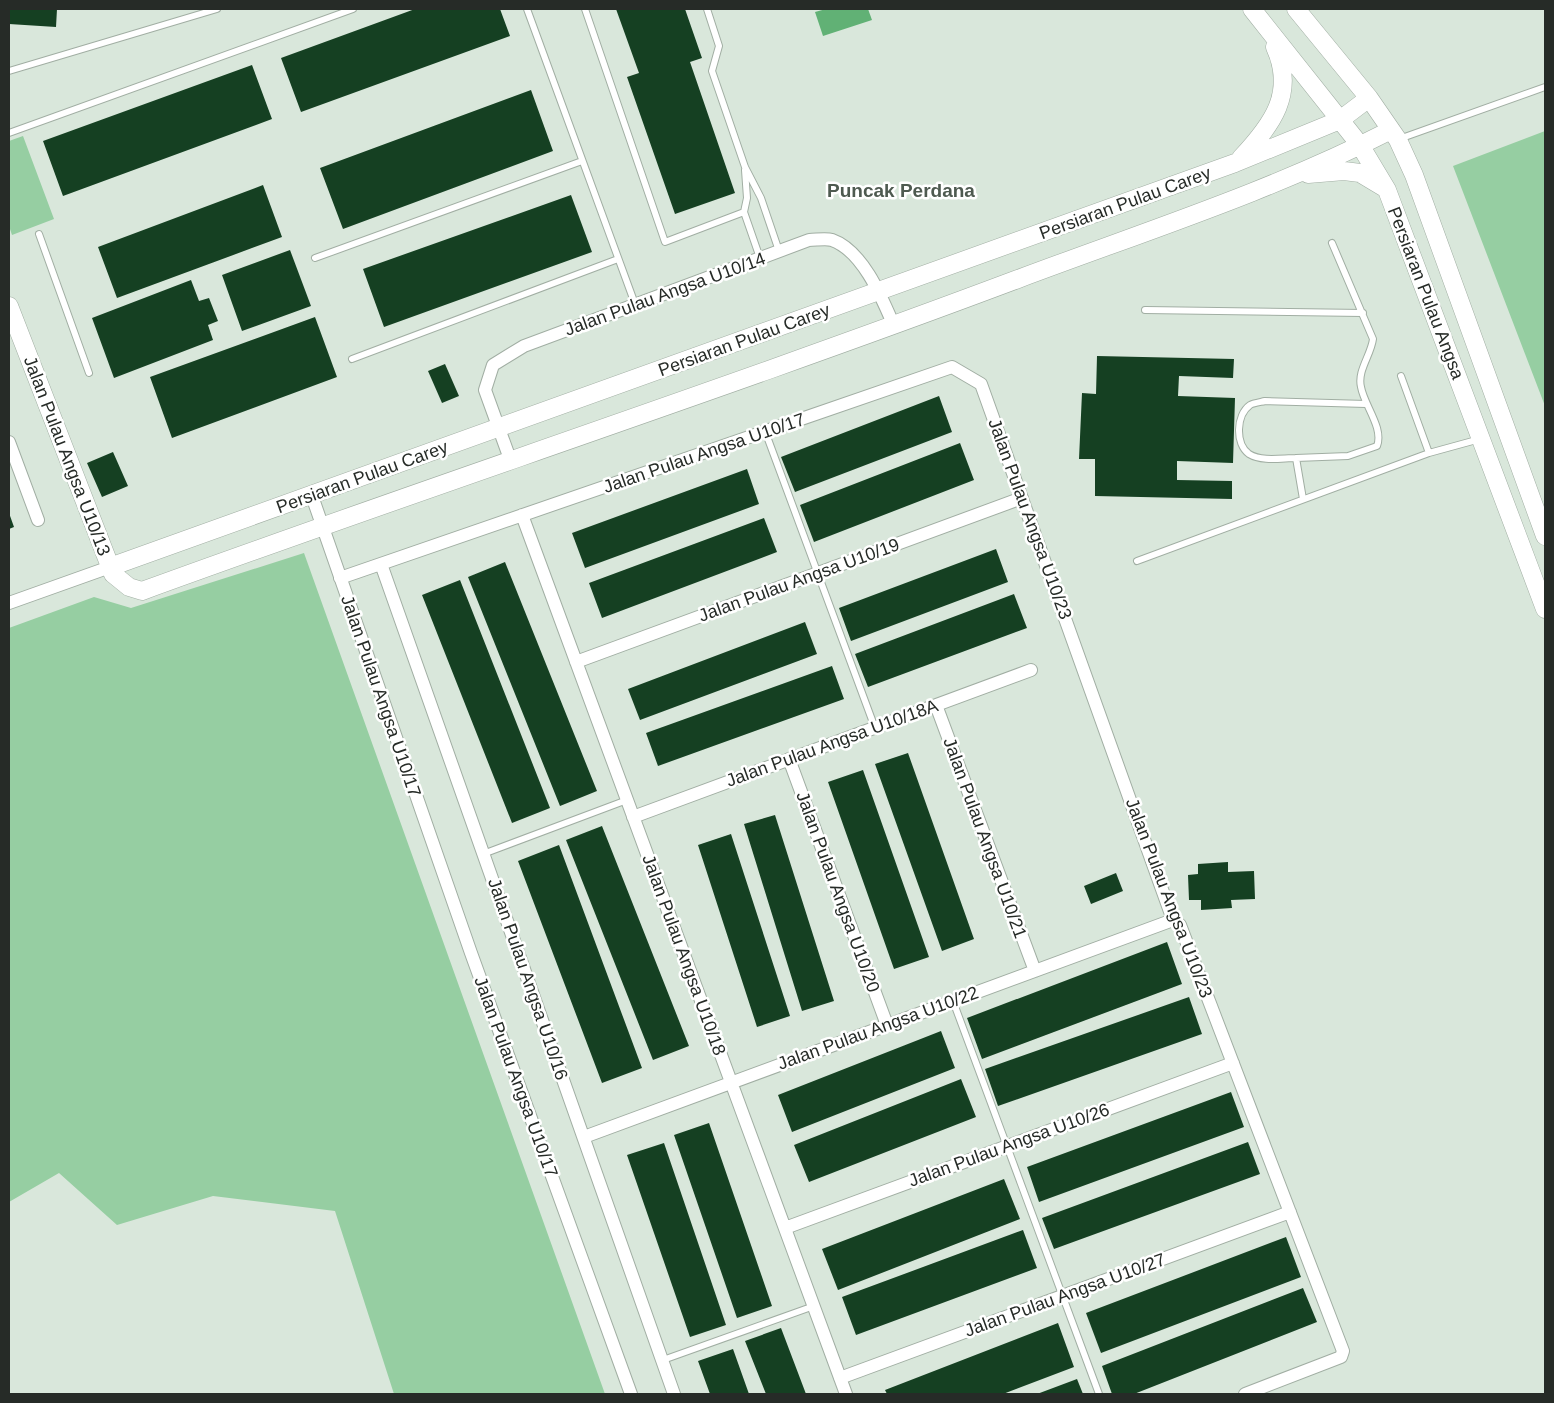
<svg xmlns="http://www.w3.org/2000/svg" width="1554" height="1403" viewBox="0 0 1554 1403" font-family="Arial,sans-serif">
  <rect width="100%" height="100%" fill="#d9e7db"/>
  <path fill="#96cea2" d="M1545 131V406L1453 166Z
    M23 136 54 219 12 235 9 226V141Z
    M304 553 605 1394H394L335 1211 213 1196 117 1225 59 1173 9 1202V628L94 597 131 608Z"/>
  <path fill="#61b175" d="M826 9H868L872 20 823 36 815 12Z"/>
  <path fill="#154022" d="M9 9H57L56 27 9 24Z
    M415 9H500L510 36 301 112 281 58Z
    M616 9H685L702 58 690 62 735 193 675 214 627 77 639 73Z
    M252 65 272 119 63 196 43 141Z
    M531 90 553 151 343 229 320 168Z
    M263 185 282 237 117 298 98 247Z
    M571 195 592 252 384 327 363 269Z
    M290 250 311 306 242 331 222 275Z
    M191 280 199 301 209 298 218 321 208 325 213 340 114 378 92 318Z
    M315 317 337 377 172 438 150 377Z
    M1097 356 1234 359 1233 378 1179 376 1178 396 1235 398 1233 463 1177 461V480L1232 481V499L1095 496V459H1079L1082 393 1096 394Z
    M445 364 459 396 442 403 428 371Z
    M939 396 952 432 795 492 781 457Z
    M960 443 974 480 814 542 800 505Z
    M113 452 128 486 102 497 87 463Z
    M747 469 759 504 585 568 572 533Z
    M9 513 14 527 9 529Z
    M764 518 777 552 602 618 589 583Z
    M996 549 1008 582 851 641 839 608Z
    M505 562 597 791 560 806 468 577Z
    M460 580 550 808 512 823 422 595Z
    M1014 594 1027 628 868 687 855 654Z
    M805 622 817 654 640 720 628 689Z
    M832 666 844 699 658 766 646 733Z
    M908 753 974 939 942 951 875 764Z
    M863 770 929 957 894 969 828 782Z
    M775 815 834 1001 802 1011 744 824Z
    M602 826 689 1046 653 1060 566 840Z
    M731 834 790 1016 757 1027 698 845Z
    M559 845 642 1068 602 1083 518 861Z
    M1228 862V872L1254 871 1255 899 1231 900 1232 908 1201 910V900H1189L1188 875 1198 874V864Z
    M1116 873 1123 891 1091 904 1084 886Z
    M1167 942 1182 984 982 1059 967 1018Z
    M1189 997 1202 1034 998 1106 985 1069Z
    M941 1031 955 1068 792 1132 778 1095Z
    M961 1079 976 1117 809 1182 794 1145Z
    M1231 1092 1244 1127 1039 1202 1027 1167Z
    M709 1123 772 1306 737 1318 674 1135Z
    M1248 1142 1260 1174 1054 1249 1042 1218Z
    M664 1143 726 1325 690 1337 627 1155Z
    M1004 1179 1020 1219 838 1290 822 1249Z
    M1023 1230 1037 1268 856 1335 842 1297Z
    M1286 1237 1301 1277 1101 1353 1086 1313Z
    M1303 1288 1317 1322 1134 1394H1112L1102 1366Z
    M1058 1323 1074 1367 1003 1394H887L885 1390Z
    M781 1328 806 1394H766L745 1341Z
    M733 1349 749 1394H710L698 1361Z
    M1077 1379 1083 1394H1037Z"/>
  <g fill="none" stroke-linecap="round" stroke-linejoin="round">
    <g stroke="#a1aea3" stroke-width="8">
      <path id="lane" d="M527 9 635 304
        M585 9 665 242 744 212
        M707 9 719 46 712 71 745 167 761 198 779 251
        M9 71 217 9
        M9 133 353 9
        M1399 139 1545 87
        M745 170 747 198 744 212 760 258
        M39 234 89 373
        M315 258 582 161
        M1145 310 1363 313
        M352 359 618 259
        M1401 376 1429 453
        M765 431 875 728
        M1296 458C1282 458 1262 462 1249 454 1235 444 1236 415 1250 405 1253 403 1261 402 1265 401L1366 404
        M1303 499 1296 458 1348 456 1377 446C1384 428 1364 405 1361 387 1357 371 1371 355 1373 339L1332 243
        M1137 561 1429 453 1480 439
        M483 854 627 800
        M953 1001 1099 1394
        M663 1360 814 1306"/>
    </g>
    <g stroke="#a1aea3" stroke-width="14">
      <path id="street" d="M9 442 38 520
        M510 459 485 390 493 365 524 346 809 240C816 240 826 238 832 240 863 251 882 298 894 326
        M312 496 471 953 631 1394
        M522 515 846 1394
        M381 564 674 1394
        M340 578 952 367 981 384 1173 920 1180 925 1343 1351 1341 1357 1245 1394
        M9 603 110 567
        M576 662 1022 498
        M936 705 1035 971
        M789 759 887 1025
        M633 817 1031 670
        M584 1137 1173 920
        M785 1228 1233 1063
        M840 1378 1290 1212"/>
    </g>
    <g stroke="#a1aea3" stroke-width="19">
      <path id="secondary" d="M1252 9 1360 145 1387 190 1545 609
        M1296 9 1369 98 1398 140 1414 175 1545 536
        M1241 158C1272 125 1296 93 1275 47
        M1308 174 1344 171 1360 173 1385 188
        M9 306 113 574 129 587 142 591C433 485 728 388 1018 279 1143 232 1272 191 1391 130
        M110 567 1235 163 1340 120 1369 98"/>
    </g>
    <use href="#lane" stroke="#fff" stroke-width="6"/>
    <use href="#street" stroke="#fff" stroke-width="12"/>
    <use href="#secondary" stroke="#fff" stroke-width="18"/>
  </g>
  <g text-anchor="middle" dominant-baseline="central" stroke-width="5" stroke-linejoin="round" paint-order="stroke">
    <g font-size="18" fill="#262b27" stroke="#fff">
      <text transform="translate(1125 203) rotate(-20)">Persiaran Pulau Carey</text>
      <text transform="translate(1426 293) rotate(69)">Persiaran Pulau Angsa</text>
      <text transform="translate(665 294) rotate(-20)">Jalan Pulau Angsa U10/14</text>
      <text transform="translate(744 340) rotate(-20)">Persiaran Pulau Carey</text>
      <text transform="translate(704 453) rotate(-19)">Jalan Pulau Angsa U10/17</text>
      <text transform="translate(67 456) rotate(69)">Jalan Pulau Angsa U10/13</text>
      <text transform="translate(362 477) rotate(-20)">Persiaran Pulau Carey</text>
      <text transform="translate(1030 519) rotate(70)">Jalan Pulau Angsa U10/23</text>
      <text transform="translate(799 580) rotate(-20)">Jalan Pulau Angsa U10/19</text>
      <text transform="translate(381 696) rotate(71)">Jalan Pulau Angsa U10/17</text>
      <text transform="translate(832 743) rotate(-20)">Jalan Pulau Angsa U10/18A</text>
      <text transform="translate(985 838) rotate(70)">Jalan Pulau Angsa U10/21</text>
      <text transform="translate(838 892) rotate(70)">Jalan Pulau Angsa U10/20</text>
      <text transform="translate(1169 898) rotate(69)">Jalan Pulau Angsa U10/23</text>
      <text transform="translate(684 955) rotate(70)">Jalan Pulau Angsa U10/18</text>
      <text transform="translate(528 979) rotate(71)">Jalan Pulau Angsa U10/16</text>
      <text transform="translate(878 1028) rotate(-20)">Jalan Pulau Angsa U10/22</text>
      <text transform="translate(516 1077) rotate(70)">Jalan Pulau Angsa U10/17</text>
      <text transform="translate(1009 1145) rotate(-20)">Jalan Pulau Angsa U10/26</text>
      <text transform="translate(1065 1295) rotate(-20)">Jalan Pulau Angsa U10/27</text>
    </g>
    <g font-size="19" font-weight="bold" fill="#4e5a50" stroke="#fff">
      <text x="901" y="190">Puncak Perdana</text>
    </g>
  </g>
  <rect width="1554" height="1403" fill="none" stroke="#262b27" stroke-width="20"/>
</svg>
